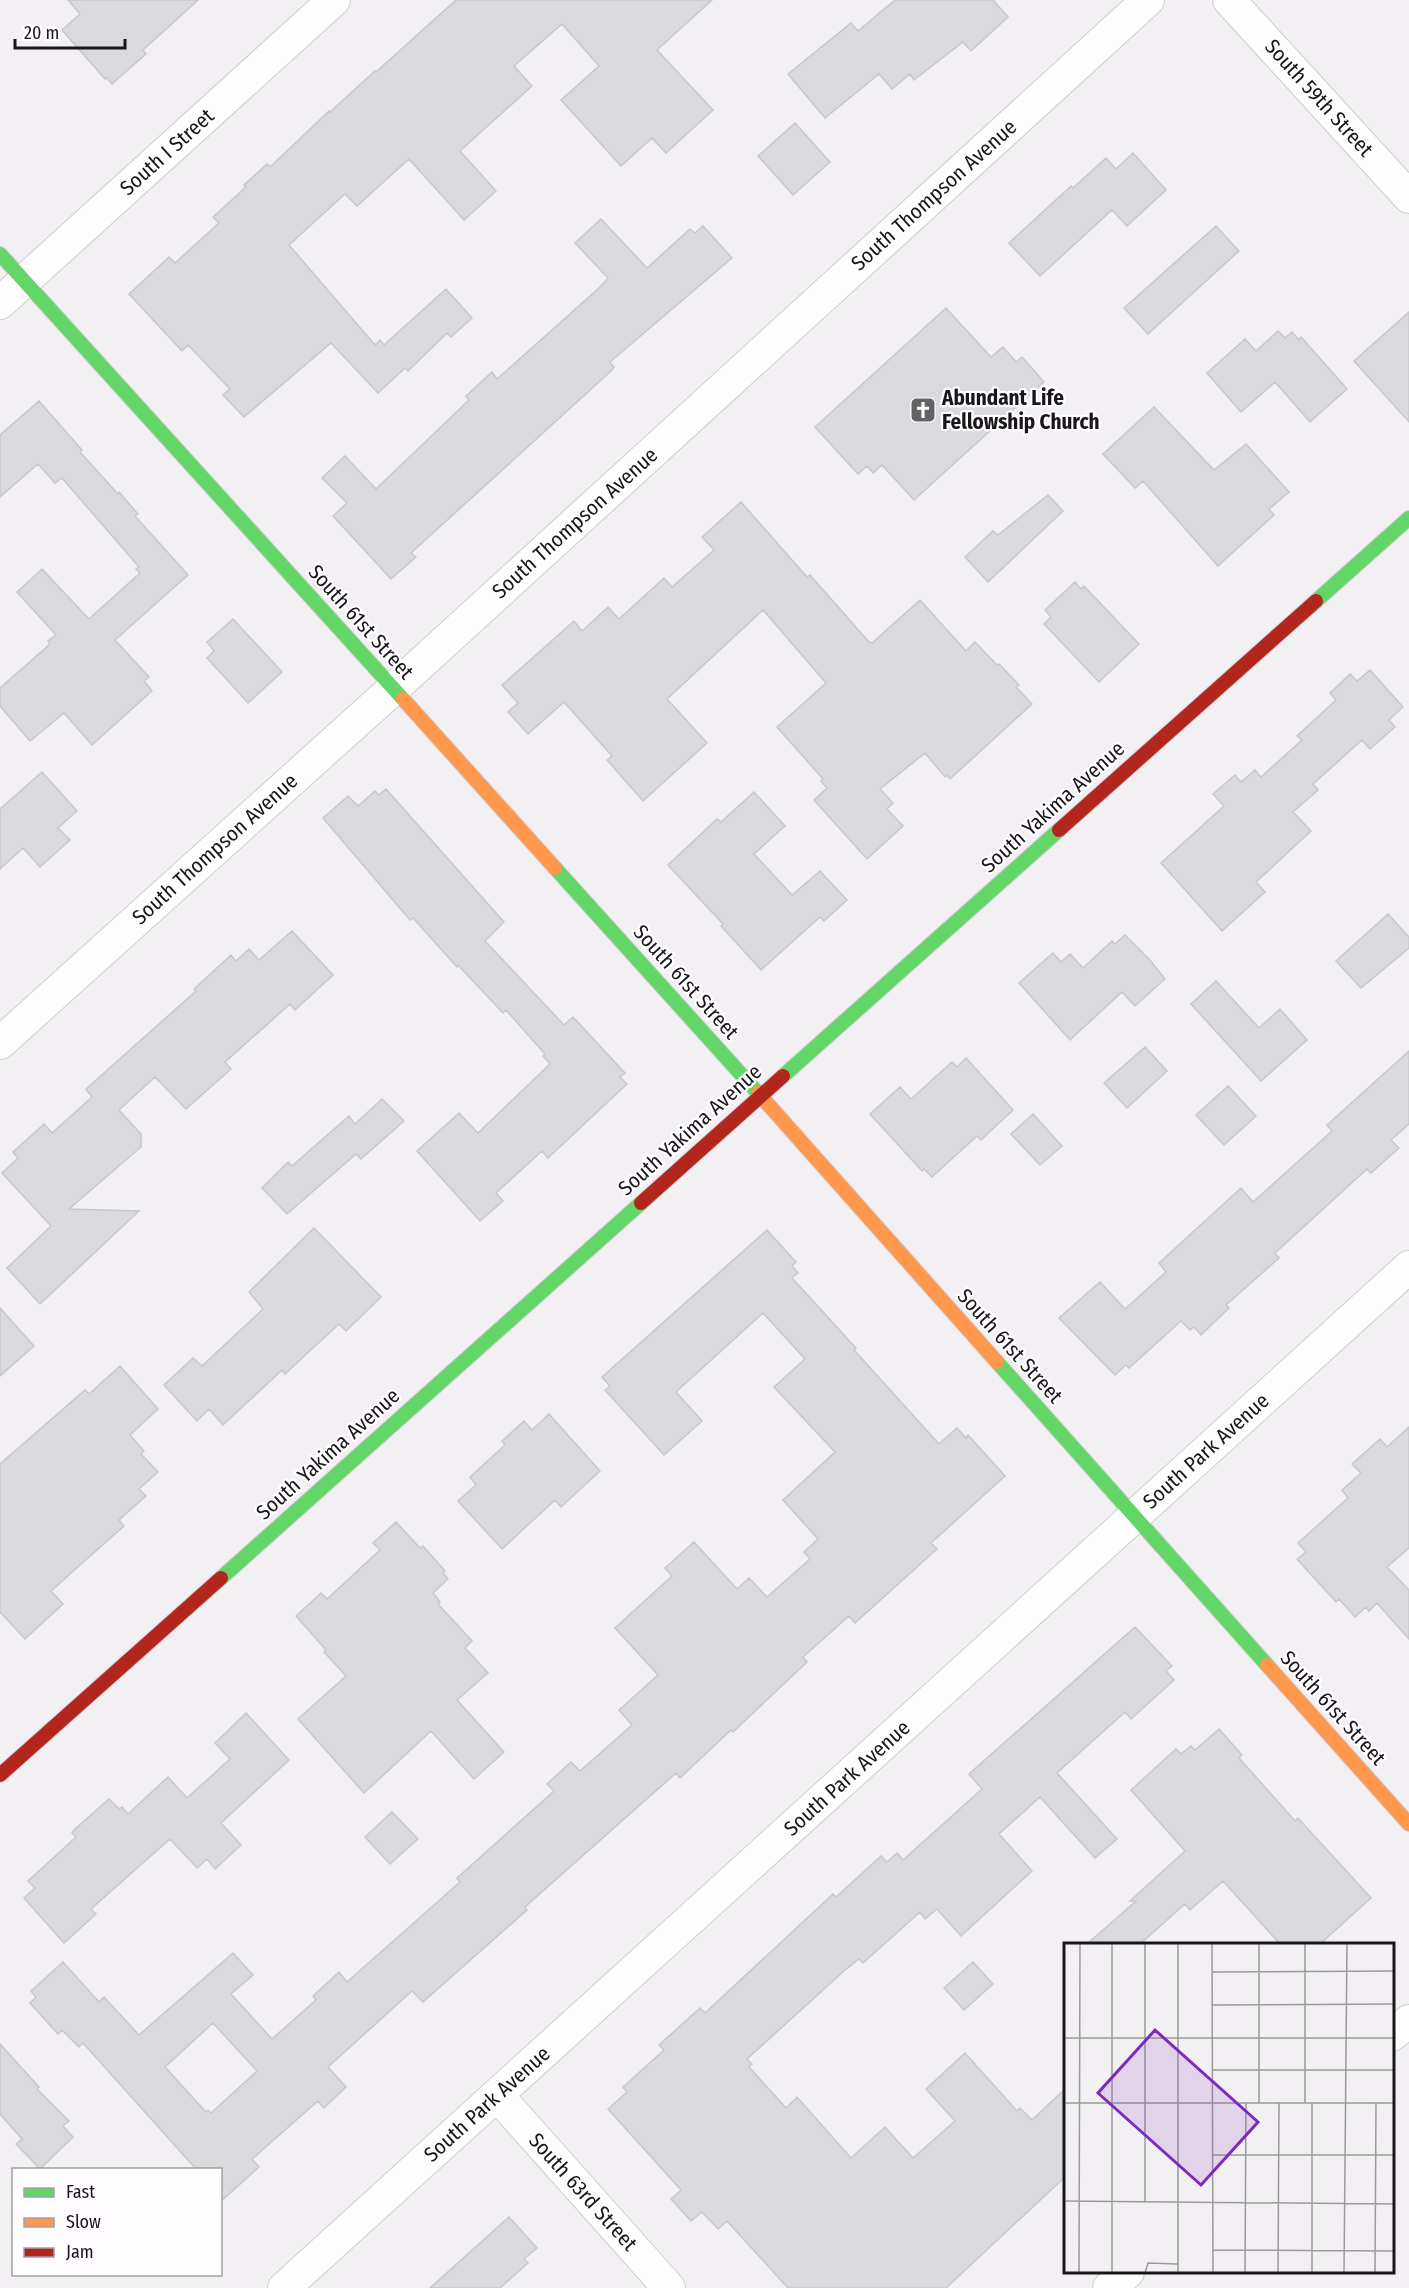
<svg xmlns="http://www.w3.org/2000/svg" width="1409" height="2288" viewBox="0 0 1409 2288" font-family="'Fira Sans Condensed',sans-serif">
  <rect width="100%" height="100%" fill="#f2f0f3"/>
  <path fill="#dad9db" stroke="#c9c7ca" stroke-width="1.5" fill-rule="evenodd" d="M68 0H198L143 50 146 54 112 84 107 78 105 79 62 30 80 14Z
    M456 0H712L657 50 713 110 666 153 652 138 621 166 561 100 599 66 562 24 514 66 532 86 460 151 496 191 464 220 409 159 357 206 345 194 289 245 375 345 380 340 384 345 446 289 472 318 451 337 447 333 408 371 405 368 378 393 331 343 244 417 223 395 230 389 188 345 182 351 129 294 169 257 175 263 219 223 213 217 246 187 244 185 267 164 270 167 329 111 330 112 375 71 376 72Z
    M895 0H993L1008 17 971 51 963 42 914 80 910 74 892 89 879 74 825 118 788 74 851 23 858 31Z
    M795 123 830 162 793 195 758 156Z
    M1133 153 1166 190 1127 226 1112 210 1040 276 1009 243 1071 186 1073 188 1106 158 1116 169Z
    M601 219 647 268 690 229 695 233 703 226 732 258 610 362 614 367 610 372 411 553 416 557 391 579 333 516 347 503 322 478 345 456 376 489 469 400 466 396 492 372 497 379 599 288 608 278 575 243Z
    M1216 226 1239 251 1148 334 1124 308Z
    M946 308 991 357 1003 347 1016 362 1022 357 1044 382 914 500 882 465 873 473 867 466 858 474 815 427Z
    M1409 312V422L1354 361Z
    M1278 331 1285 338 1292 332 1299 340 1301 337 1347 389 1310 422 1275 382 1241 412 1207 373 1245 339 1256 351Z
    M39 401 82 450 80 452 118 494 119 492 138 514 135 516 188 575 115 640 149 677 144 681 152 691 92 745 64 713 30 741 0 706V688L50 644 48 641 56 635 17 592 42 569 89 619 140 573 136 569 139 567 62 478 55 483 38 464 0 497V435Z
    M1154 407 1214 470 1246 444 1289 492 1269 509 1274 515 1218 566 1143 481 1135 488 1103 454Z
    M1048 495 1063 511 988 582 965 557 993 531 998 535Z
    M741 502 807 577 810 575 869 642 872 643 920 600 966 651 975 642 997 665 999 664 1019 685 1016 687 1032 704 950 779 947 775 945 777 925 753 880 789 893 803 887 809 903 826 867 859 814 800 827 788 821 781 823 779 777 727 826 683 763 610 667 699 707 743 643 801 607 760 612 756 564 702 528 734 508 712 518 703 502 685 574 621 582 631 608 607 619 619 664 578 672 587 714 550 702 537Z
    M1075 582 1081 589 1084 586 1139 644 1099 682 1044 624 1051 617 1045 610Z
    M233 619 282 672 248 703 207 658 214 651 207 642Z
    M1370 670 1403 707 1389 720 1395 727 1370 749 1362 740 1313 784 1318 790 1293 812 1311 831 1256 882 1265 892 1222 931 1161 863 1224 806 1213 794 1235 775 1241 782 1255 770 1261 777 1302 740 1297 736 1336 700 1330 693 1350 674 1357 681Z
    M42 772 77 811 58 828 70 840 40 867 23 848 0 869V809Z
    M386 789 504 922 485 941 564 1025 573 1017 625 1073 620 1077 627 1084 548 1158 542 1151 496 1193 503 1201 480 1221 417 1151 459 1113 478 1133 550 1064 543 1056 545 1054 506 1010 503 1013 458 965 457 967 413 918 410 920 323 818 348 796 358 806 375 791 379 795Z
    M754 792 785 826 754 854 792 895 820 871 847 900 824 921 820 917 761 970 721 926 723 924 668 865 717 819 721 822Z
    M1388 914 1409 937V948L1361 988 1336 961Z
    M292 931 333 975 295 1010 290 1004 225 1062 231 1069 186 1109 155 1077 119 1110 141 1134V1147L69 1209 139 1211 40 1304 7 1268 51 1226 2 1173 18 1158 13 1152 44 1124 52 1133 92 1097 86 1089 196 991 194 989 231 955 236 961 249 949 259 960Z
    M1125 935 1149 959 1165 979 1135 1006 1122 992 1070 1040 1019 983 1053 953 1061 962 1070 954 1083 968 1112 941 1115 944Z
    M1216 981 1259 1028 1280 1009 1307 1040 1261 1081 1191 1004Z
    M1145 1047 1167 1071 1127 1108 1104 1083Z
    M1409 1051V1124L1391 1140 1399 1148 1371 1173 1367 1169 1275 1253 1279 1258 1226 1305 1229 1308 1201 1335 1194 1327 1190 1330 1181 1321 1129 1368 1126 1365 1115 1375 1059 1318 1100 1282 1125 1309 1166 1272 1159 1263 1241 1188 1253 1202 1332 1131 1327 1125Z
    M966 1058 1013 1110 981 1140 977 1136 932 1177 924 1169 922 1171 870 1114 900 1087 911 1099 952 1062 957 1067Z
    M1228 1086 1256 1116 1224 1145 1196 1115Z
    M382 1099 404 1121 361 1159 356 1154 287 1214 262 1188 288 1162 292 1166 349 1116 355 1124Z
    M1033 1114 1062 1146 1040 1165 1011 1134Z
    M314 1228 381 1297 346 1331 339 1324 285 1374 282 1370 223 1425 209 1409 197 1421 164 1385 193 1358 202 1366 263 1309 249 1292Z
    M767 1230 796 1262 792 1266 798 1273 792 1278 856 1348 854 1350 939 1444 957 1428 966 1438 968 1435 1005 1476 931 1543 937 1549 855 1623 849 1616 803 1657 807 1662 733 1732 731 1730 680 1778 676 1773 525 1907 527 1910 423 2002 412 1991 328 2067 346 2087 324 2108 318 2101 252 2159 259 2167 220 2202V2169H196L83 2043 79 2047 62 2030 58 2034 30 2003 36 1997 31 1991 63 1962 99 2002 104 1997 139 2035 233 1953 253 1975 231 1994 272 2039 316 2000 313 1996 339 1972 347 1982 460 1882 457 1878 554 1791 547 1784 571 1762 580 1771 632 1725 619 1710 658 1675 615 1628 672 1576 665 1568 694 1542 737 1589 749 1578 767 1597 810 1559 804 1552 818 1539 783 1500 835 1452 774 1387 805 1359 763 1313 676 1392 702 1421 664 1455 605 1390 610 1386 602 1377ZM213 2023 257 2071 211 2113 208 2110 206 2112 165 2067Z
    M0 1308 34 1346 0 1376Z
    M120 1366 158 1409 130 1435 144 1451 141 1454 158 1472 139 1489 146 1496 119 1520 124 1526 51 1591 63 1604 25 1639 0 1612V1464L85 1390 89 1394Z
    M549 1414 600 1471 561 1507 555 1500 502 1549 458 1501 476 1485 470 1477 505 1445 502 1441 524 1421 532 1430Z
    M1409 1427V1548L1387 1567 1409 1590V1639L1377 1603 1369 1611 1366 1607 1355 1617 1339 1599 1336 1602 1297 1559 1306 1552 1298 1543 1348 1498 1342 1490 1361 1473 1352 1464 1380 1439 1387 1447Z
    M396 1522 420 1548 423 1546 445 1571 443 1573 448 1579 433 1593 440 1602 438 1604 472 1641 465 1648 488 1673 457 1700 504 1752 474 1779 431 1731 364 1793 298 1719 346 1676 324 1652 326 1650 296 1616 321 1593 327 1599 380 1550 373 1543Z
    M1135 1627 1172 1666 1166 1671 1174 1680 1131 1719 1125 1712 1057 1773 1117 1839 1095 1858 1040 1797 999 1834 1032 1871 961 1936 937 1909 925 1919 920 1912 863 1963 859 1959 844 1971 747 2059 752 2064 749 2067 786 2108 797 2097 851 2158 885 2127 913 2158 955 2121 926 2089 965 2053 1017 2111 1020 2108 1032 2120 1065 2089V2177L946 2288H788L727 2221 718 2229 702 2212 691 2221 671 2199 681 2190 608 2109 627 2092 623 2087 664 2050 659 2045 700 2008 705 2013 833 1894 836 1897 881 1856 887 1862 897 1853 903 1860 982 1789 969 1774Z
    M246 1713 289 1760 221 1823 241 1845 215 1869 207 1859 197 1868 170 1839 91 1909 96 1914 64 1943 24 1898 35 1888 28 1881 76 1837 72 1833 74 1830 109 1799 119 1809 122 1807 128 1814 168 1777 187 1798 230 1759 215 1743Z
    M1219 1729 1242 1755 1239 1758 1295 1821 1298 1818 1371 1898 1320 1944H1280L1223 1881 1190 1910 1185 1904 1140 1944H1087L1136 1901H1130L1185 1851 1131 1790 1176 1749 1181 1754 1191 1746 1195 1750Z
    M392 1812 418 1839 390 1864 365 1837Z
    M973 1962 993 1984 964 2010 944 1988Z
    M0 2044 39 2087 37 2089 69 2121 63 2126 73 2137 40 2169 16 2144 22 2139 0 2114Z
    M509 2217 537 2248 524 2259 528 2263 500 2288H430Z"/>
  <g fill="none" stroke-linecap="round" stroke-linejoin="round">
    <g stroke="#cfcdcf" stroke-width="34">
      <path id="street" d="M1229 0 1409 197
        M0 303 334 0
        M0 1043 393 689 1148 0
        M1392 2035 1409 2021
        M497 2095 669 2288
        M284 2288 1409 1267
        M1109 2288 1128 2272"/>
    </g>
    <g stroke="#cfcdcf" stroke-width="16">
      <path id="fast" d="M0 254 403 699
        M1316 601 1409 518
        M555 868 758 1093
        M783 1076 1059 830
        M997 1362 1267 1665
        M221 1578 641 1203"/>
    </g>
    <g stroke="#cfcdcf" stroke-width="16">
      <path id="slow" d="M403 699 555 868
        M758 1093 997 1362
        M1267 1665 1409 1824"/>
    </g>
    <g stroke="#cfcdcf" stroke-width="16">
      <path id="jam" d="M1059 830 1316 601
        M641 1203 783 1076
        M0 1775 221 1578"/>
    </g>
    <use href="#street" stroke="#fdfdfd" stroke-width="32"/>
    <use href="#fast" stroke="#63d668" stroke-width="14"/>
    <use href="#slow" stroke="#ff974d" stroke-width="14"/>
    <use href="#jam" stroke="#b3261e" stroke-width="14"/>
  </g>
  <defs>
    <g id="church-square" transform="scale(1.35)"><rect x="-9" y="-9" width="18" height="18" rx="4" fill="#646265" stroke="#fffdff"/><path d="M-1.2-6h2.4v3.5h3.3v2.4h-3.3V6h-2.4V-.1h-3.3v-2.4h3.3Z" fill="#fff"/></g>
  </defs>
  <g fill-rule="evenodd">
    <use href="#church-square" x="923" y="410"/>
  </g>
  <g text-anchor="middle" dominant-baseline="central" stroke-width="4.5" stroke-linejoin="round" paint-order="stroke">
    <g font-size="21" fill="#181618" stroke="#fffdff">
      <text transform="translate(1319 98) rotate(48)">South 59th Street</text>
      <text transform="translate(167 152) rotate(-42)">South I Street</text>
      <text transform="translate(934 195) rotate(-42)">South Thompson Avenue</text>
      <text transform="translate(575 523) rotate(-42)">South Thompson Avenue</text>
      <text transform="translate(361 622) rotate(48)">South 61st Street</text>
      <text transform="translate(1053 807) rotate(-42)">South Yakima Avenue</text>
      <text transform="translate(215 849) rotate(-42)">South Thompson Avenue</text>
      <text transform="translate(686 982) rotate(48)">South 61st Street</text>
      <text transform="translate(690 1130) rotate(-42)">South Yakima Avenue</text>
      <text transform="translate(1010 1346) rotate(48)">South 61st Street</text>
      <text transform="translate(1206 1451) rotate(-42)">South Park Avenue</text>
      <text transform="translate(328 1454) rotate(-42)">South Yakima Avenue</text>
      <text transform="translate(1333 1708) rotate(48)">South 61st Street</text>
      <text transform="translate(847 1778) rotate(-42)">South Park Avenue</text>
      <text transform="translate(487 2104) rotate(-42)">South Park Avenue</text>
      <text transform="translate(583 2192) rotate(48)">South 63rd Street</text>
    </g>
    <g font-size="21" font-weight="bold" fill="#181618" stroke="#fffdff" text-anchor="start">
      <text x="942" y="398">Abundant Life<tspan x="942" dy="24">Fellowship Church</tspan></text>
    </g>
  </g>
  <g transform="translate(1064 1943)">
    <rect width="330" height="330" fill="#f2f0f3"/>
    <path fill="none" stroke="#9b999b" stroke-width="1.5" d="M48 0V330M81 0V259M148 0 149 330M195 0V160M241 0V160M148 29 330 28M148 62 330 61M0 95H330M149 127H330M0 160H330M149 212H330M0 258 330 261M149 307 330 308M15 330 16 0M81 330 84 320 114 321M114 330V0M181 330 182 160M214 330 215 160M248 330V160M280 330 283 0M311 330 312 160"/>
    <path fill="#7b2cbf" fill-opacity="0.15" stroke="#7b2cbf" stroke-width="3" d="M91 87 194 179 137 242 34 150Z"/>
    <rect width="330" height="330" fill="none" stroke="#181618" stroke-width="3"/>
  </g>
  <rect x="12" y="2168" width="210" height="108" fill="#fffdff" stroke="#a3a1a3" stroke-width="1.5"/>
  <rect x="24" y="2188" width="30" height="9" fill="#63d668" stroke="#a3a1a3" stroke-width="1.5"/>
  <text x="66" y="2198" font-size="18" fill="#181618">Fast</text>
  <rect x="24" y="2218" width="30" height="9" fill="#ff974d" stroke="#a3a1a3" stroke-width="1.5"/>
  <text x="66" y="2228" font-size="18" fill="#181618">Slow</text>
  <rect x="24" y="2248" width="30" height="9" fill="#b3261e" stroke="#a3a1a3" stroke-width="1.5"/>
  <text x="66" y="2258" font-size="18" fill="#181618">Jam</text>
  <path d="M15 39v9h110v-9" fill="none" stroke="#181618" stroke-width="3"/>
  <text x="24" y="39" font-size="18" fill="#181618" stroke="#fffdff" stroke-width="4.5" paint-order="stroke">20 m</text>
</svg>
